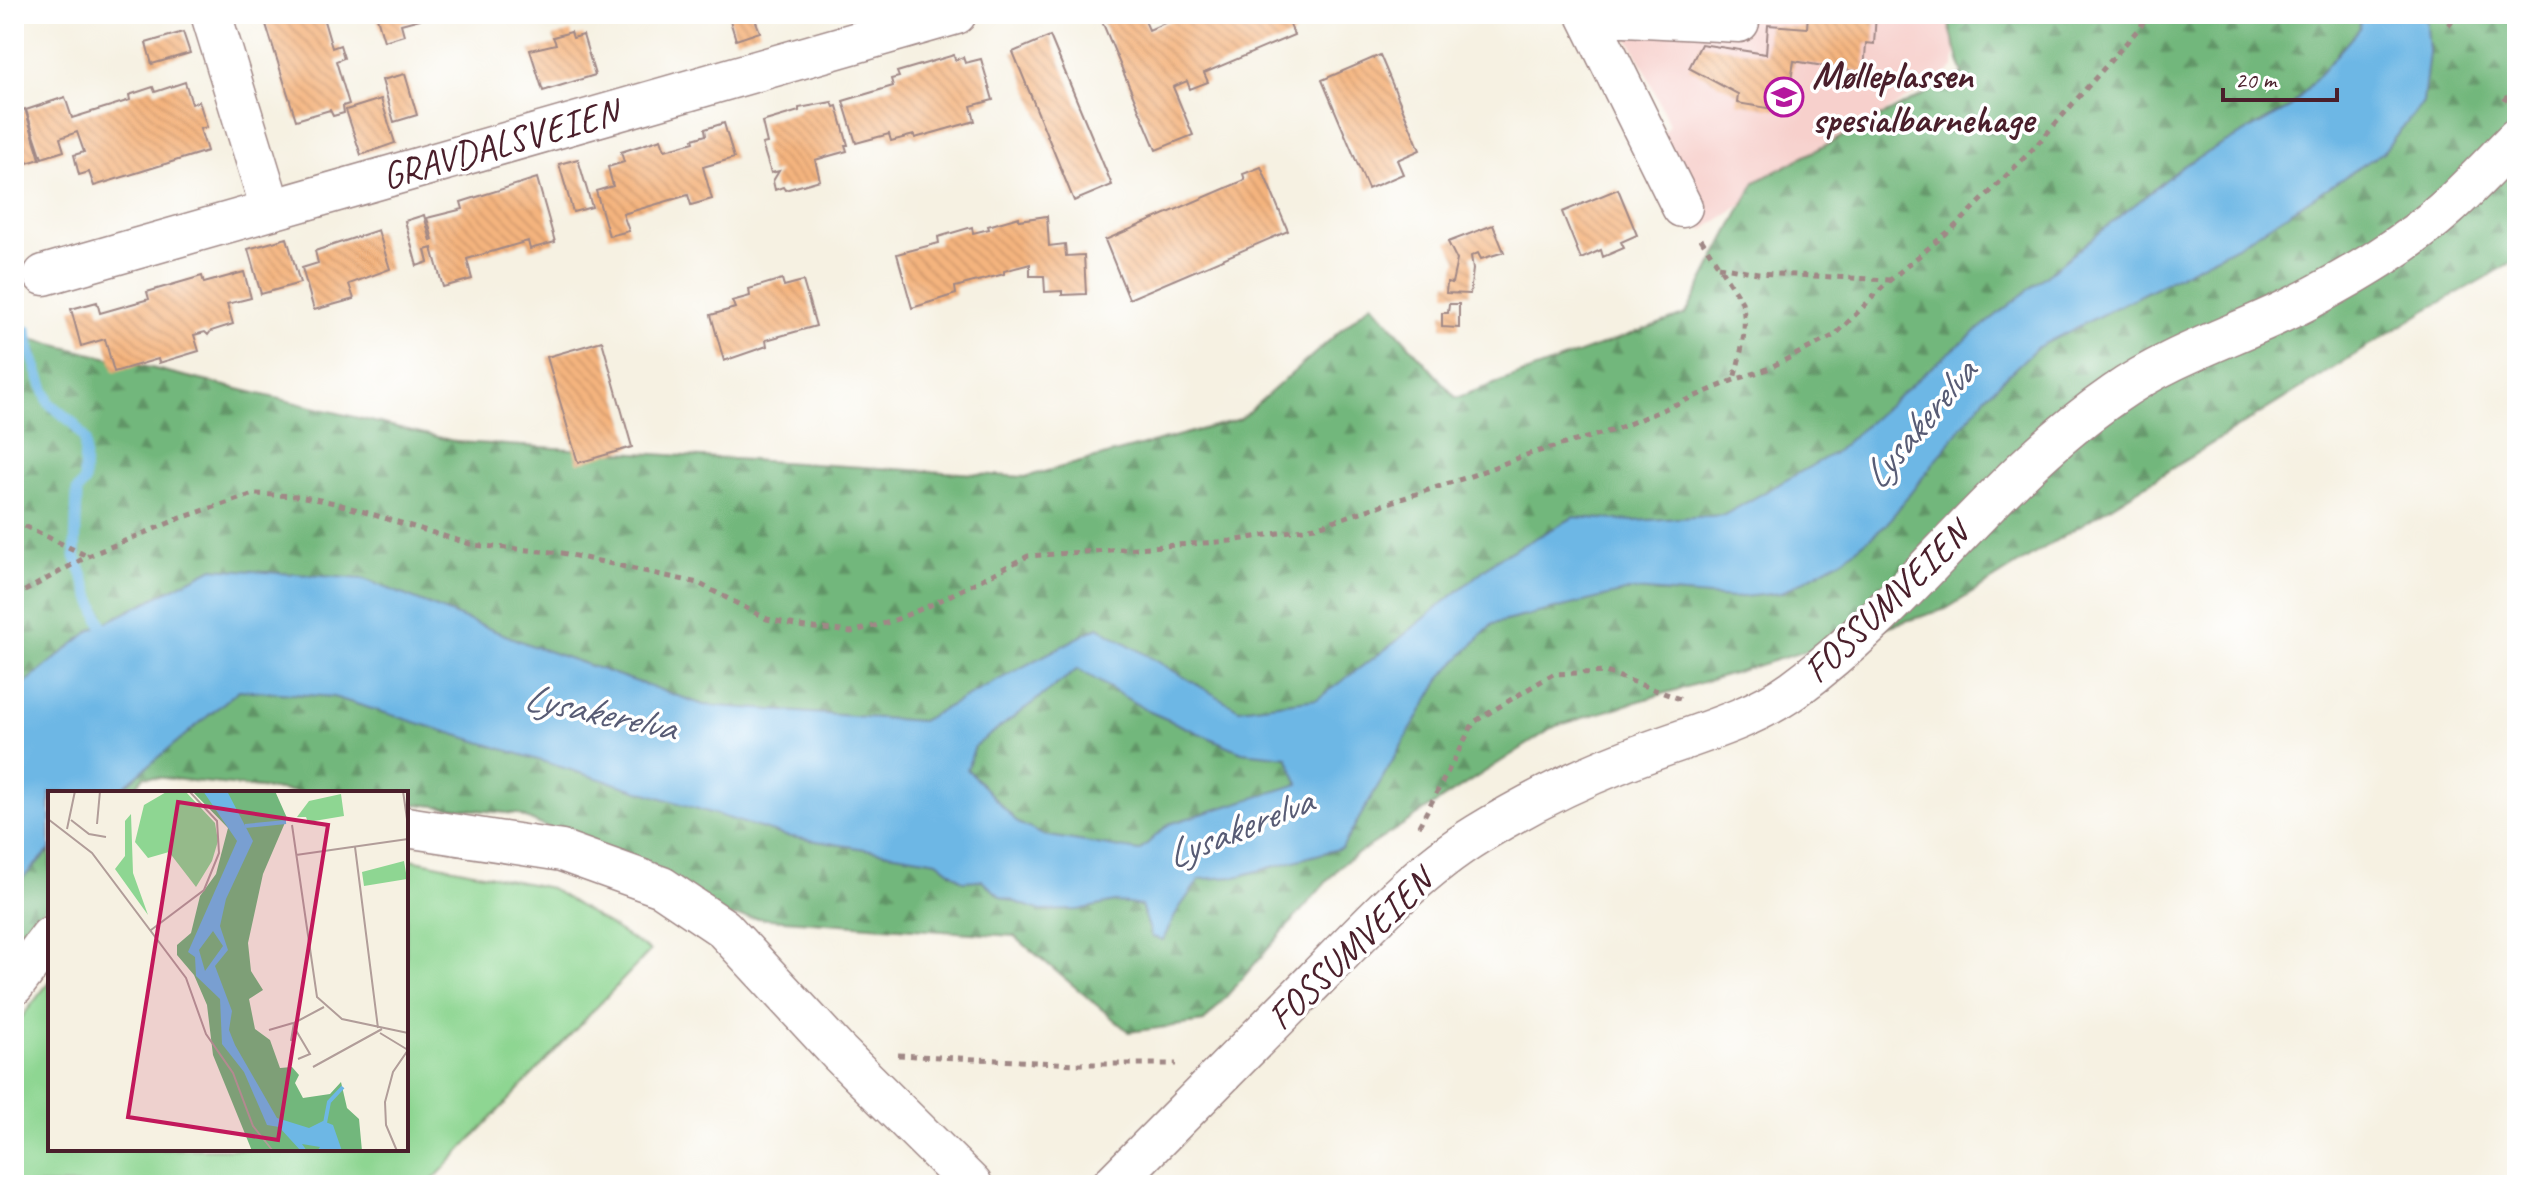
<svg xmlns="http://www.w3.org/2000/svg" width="2531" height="1199" viewBox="0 0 2531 1199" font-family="Caveat,sans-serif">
  <defs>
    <pattern id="forest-firs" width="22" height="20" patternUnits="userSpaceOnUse" patternTransform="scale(2)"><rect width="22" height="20" fill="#72b77c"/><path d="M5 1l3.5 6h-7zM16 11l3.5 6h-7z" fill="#609466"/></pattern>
    <pattern id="building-back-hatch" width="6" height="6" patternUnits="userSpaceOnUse" patternTransform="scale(2)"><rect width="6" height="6" fill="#f4b47e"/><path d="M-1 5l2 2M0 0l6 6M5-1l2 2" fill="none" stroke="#d39a6d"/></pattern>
  </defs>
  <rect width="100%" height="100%" fill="#fff"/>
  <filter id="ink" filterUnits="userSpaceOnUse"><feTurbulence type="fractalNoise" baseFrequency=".0125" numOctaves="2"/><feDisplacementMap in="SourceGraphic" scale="16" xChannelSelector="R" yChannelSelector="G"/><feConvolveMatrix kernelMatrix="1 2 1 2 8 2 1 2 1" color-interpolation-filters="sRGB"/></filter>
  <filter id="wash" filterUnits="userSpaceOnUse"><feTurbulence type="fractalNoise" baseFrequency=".006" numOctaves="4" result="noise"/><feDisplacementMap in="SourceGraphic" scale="32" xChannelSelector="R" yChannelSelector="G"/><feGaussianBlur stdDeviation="1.8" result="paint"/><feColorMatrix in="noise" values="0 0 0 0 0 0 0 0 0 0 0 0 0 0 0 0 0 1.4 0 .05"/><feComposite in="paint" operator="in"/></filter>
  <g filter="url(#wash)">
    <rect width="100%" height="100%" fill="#f6f1e2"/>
    <path fill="#f7d0cc" d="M1615 14H1958L1954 68 1703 230 1661 138 1669 125 1643 65Z"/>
    <path fill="url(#forest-firs)" stroke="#5e6b54" stroke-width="2" d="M1946 14H2517V260L2425 311 1946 609 1556 726 1342 864 1204 1022 1129 1032 1014 936 713 915 666 881 517 814 406 803V793H308L144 776 131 793H50V900L14 948V335L458 442 1025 477 1240 419 1372 303 1456 398 1686 314 1755 182 1963 74Z"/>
    <path fill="#8ed692" stroke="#6c7a5e" stroke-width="2" d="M406 858 550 888 650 951 428 1185H14V1027L50 981V1149H406Z"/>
    <path fill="#6db7e5" stroke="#5c6b88" stroke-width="2" fill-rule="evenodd" d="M2359 14H2426L2429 52 2423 103 2383 152 2239 245 2036 348 1985 397 1885 526 1843 559 1781 593 1733 598 1633 590 1493 624 1442 676 1342 848 1236 877 1200 879 1178 910 1163 940 1152 937 1141 906 1115 902 1079 910 1041 911 1001 897 982 880 963 881 937 861 786 836 333 697 239 690 116 793H50V850L14 887V692L91 630 213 568 364 579 533 646 704 705 921 721 1098 627 1239 709 1317 699 1394 643 1497 559 1574 517 1634 521 1724 515 1834 453 1934 365 2183 166 2291 107 2360 28ZM1078 669 1148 711 1242 752 1287 757 1299 784 1169 824 1139 851 1043 835 1018 823 967 769 975 746Z"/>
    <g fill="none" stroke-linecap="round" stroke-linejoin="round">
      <path stroke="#6db7e5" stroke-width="11" d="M27 331 30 350 49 403 74 424 85 440 84 482 77 491 75 556 106 636"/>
    </g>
    <g id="blocks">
      <path fill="url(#building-back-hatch)" d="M277 14H322L332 48 340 45 344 58 336 61 349 104 343 106 344 113 333 116 330 110 296 120 264 18Z
        M376 14H435V15L401 24 404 35 384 41Z
        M728 14H753L760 32 736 40Z
        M1113 14H1142L1149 30 1176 18 1175 16 1180 14H1286L1294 35 1204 73 1208 82 1190 89 1187 81 1173 87 1193 135 1156 150 1101 19Z
        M1808 14H1876L1874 44 1866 43 1864 73 1794 61 1786 111 1737 103 1738 94 1689 68 1701 44 1766 54 1768 25 1807 28Z
        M183 32 190 53 152 64 146 43Z
        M571 32 573 38 583 35 595 75 543 91 530 50 556 44 553 37Z
        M1050 36 1112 185 1074 201 1013 52Z
        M954 55 955 60 963 57 965 63 981 59 993 100 971 106 975 121 915 138 914 135 891 141 889 134 856 143 843 101 893 86 891 79 899 77 897 72Z
        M1380 55 1420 150 1397 160 1403 174 1368 189 1322 80Z
        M405 74 417 115 394 122 382 80Z
        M185 82 192 104 199 101 207 127 200 129 207 151 94 186 89 172 79 175 74 155 84 152 77 132 60 138 64 151 42 158 26 110 65 97 72 118 130 100 129 95 153 87 155 92Z
        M381 99 395 143 361 155 346 110Z
        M832 102 834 107 837 106 848 145H845L847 151 815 160 820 180 785 190 783 187 775 190 773 181 779 171 771 173 762 144 767 143 762 122 799 111V108Z
        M25 109 40 159 14 167V113Z
        M724 123 734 158 703 167 712 199 691 205 688 195 623 214 629 231 609 236 596 191 613 186 608 167 624 162 621 152 661 139 665 150 694 142 693 139 706 135 705 129Z
        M578 159 592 207 573 212 559 164Z
        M1261 167 1288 231 1129 299 1105 240 1245 180 1243 174Z
        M537 178 555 242 530 249 528 241 467 259 472 279 443 287 432 248 425 250 428 262 417 266 405 221 424 215 431 241 433 240 427 218 463 209 461 202Z
        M1618 189 1637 235 1621 242 1624 248 1603 257 1601 250 1581 259 1562 212Z
        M1047 216 1049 246 1065 244 1066 256 1084 255 1086 294 1062 295V291L1045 292 1044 276H1030V264L1004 271V274L955 287 956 294 912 308 897 254 939 243 938 237 972 227 973 233 989 229 988 226 1019 217V220Z
        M1493 225 1504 252 1481 259 1478 253 1471 256 1473 269 1470 294 1446 293 1447 282 1452 283 1457 260 1448 242Z
        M378 230 390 269 349 284 354 299 314 310 302 268 318 263 315 251Z
        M287 238 300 283 261 294 248 249Z
        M244 272 251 298 227 304 233 324 211 331 208 335 205 332 194 335 199 351 159 363 158 359 114 372 105 339 81 346 71 309 97 302 100 313 149 299 147 292 202 276 204 283Z
        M782 279 784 286 803 281 816 326 766 340 767 346 724 361 711 315 735 308 732 301 750 296 749 289Z
        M1449 304H1459V328L1442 327V313H1448Z
        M602 341 632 447 578 463 547 357Z"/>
    </g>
  </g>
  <g filter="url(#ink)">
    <use href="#blocks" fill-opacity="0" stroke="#a08886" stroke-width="2"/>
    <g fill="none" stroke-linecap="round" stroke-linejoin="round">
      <g stroke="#a08886" stroke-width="43">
        <path id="minor" d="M211 14 271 209
          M1587 14 1739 22
          M1587 15 1682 207
          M44 275 956 14
          M406 827 562 851 662 887 723 928 838 1052 972 1185
          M14 985 50 937
          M1112 1185C1179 1118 1246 1050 1313 982 1364 930 1416 872 1478 834 1524 806 1573 781 1622 762 1675 740 1748 723 1794 689 1912 603 1994 477 2115 394 2173 353 2244 333 2307 300 2356 274 2406 245 2448 207 2472 185 2494 161 2517 138"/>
      </g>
      <path stroke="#a08886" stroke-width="5" stroke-dasharray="6 6" stroke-linecap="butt" d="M2448 25 2458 14
        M2504 101 2517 88
        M1701 239 1742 302C1748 328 1741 354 1734 379
        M1718 266 1758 273 1889 280
        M14 521 87 556
        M14 597 88 556 181 518 254 494 299 496 335 503 473 545 562 553 698 583 767 619 805 627 851 632 890 622 933 604 1028 556 1231 541 1315 527 1468 477 1529 454 1614 430 1734 380 1765 370 1835 335 1890 280 1960 222 2034 148 2141 26 2147 14
        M1419 826 1474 722 1553 674 1606 672 1680 699
        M898 1055 1076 1064H1176"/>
      <use href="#minor" stroke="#fff" stroke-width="40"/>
    </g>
  </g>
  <defs>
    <g id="school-ring" transform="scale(2)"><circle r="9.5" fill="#fff" stroke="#b5179e" stroke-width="1.5"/><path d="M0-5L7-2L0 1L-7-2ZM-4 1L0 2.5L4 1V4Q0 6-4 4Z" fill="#b5179e"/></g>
  </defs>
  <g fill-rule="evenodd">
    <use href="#school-ring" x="1784" y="97"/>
  </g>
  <g text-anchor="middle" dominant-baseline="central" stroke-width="7" stroke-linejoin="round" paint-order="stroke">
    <g font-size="38" font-weight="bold" fill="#4a1f2b" stroke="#fff" text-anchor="start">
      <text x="1812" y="75">Mølleplassen<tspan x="1812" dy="44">spesialbarnehage</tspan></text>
    </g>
    <g font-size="38" fill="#4a1f2b" stroke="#fff">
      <text transform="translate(500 144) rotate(-16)">GRAVDALSVEIEN</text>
      <text transform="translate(1886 602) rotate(-44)">FOSSUMVEIEN</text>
      <text transform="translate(1350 949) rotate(-44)">FOSSUMVEIEN</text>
    </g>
    <g font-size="40" font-style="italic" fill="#585c75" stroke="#fff">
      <text transform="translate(1919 424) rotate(-50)">Lysakerelva</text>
      <text transform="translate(600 712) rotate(12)">Lysakerelva</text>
      <text transform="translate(1239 828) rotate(-22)">Lysakerelva</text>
    </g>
  </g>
  <g transform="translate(48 791)">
    <rect width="360" height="360" fill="#f6f1e2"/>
    <path d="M293 3 296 25 260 31 258 26H249L261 10ZM83 23 85 82 100 124 67 78 77 65V30Z" fill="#8ed692"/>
    <path d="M144 0H227L239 27 215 83 200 152 203 180 215 199 201 208 207 238 222 249 232 277 244 276 251 284 247 292 255 307 282 303 293 291 299 317 311 328 314 360H204L165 264 159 214 146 184 129 164V154L143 142 152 105 168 83 180 37Z" fill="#72b77c"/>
    <path d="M120 0H137L167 32 170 50 164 70 148 96 121 61 100 67 87 51 96 14ZM356 70 359 88 316 95 314 81Z" fill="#8ed692"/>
    <path d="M155 0H179L205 50 178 108 172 135 180 159 167 175 184 220 181 239 187 254 229 327 261 337 275 330 285 334 294 360H269L272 356 254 353 259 360H253L231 336 219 334 196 281 174 253 172 208 148 185 147 166 140 161 189 50ZM165 140 175 155 157 180 151 159Z" fill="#6db7e5" fill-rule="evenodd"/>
    <path fill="none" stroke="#6db7e5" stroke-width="4" d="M197 35 238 31M277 332 281 311 295 296"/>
    <path fill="none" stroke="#b19d99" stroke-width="2" d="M355 0 360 35M0 28 44 62 138 187 158 243 185 282 205 335 225 360M23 29 41 43 58 46M49 33 52 0M244 34 269 206 294 228 360 242M19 38 27 0M307 56 330 237M248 64 360 48M103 139 156 99 171 62 169 30 141 0M246 236 262 263 250 268M221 239 245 232M332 242 360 259M243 250 246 232 276 216M265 276 334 238M349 360 338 334 337 311 345 281 360 259"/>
    <path fill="#c2185b" fill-opacity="0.15" stroke="#c2185b" stroke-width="4" d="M130 11 280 34 230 349 80 326Z"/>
    <rect width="360" height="360" fill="none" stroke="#4a1f2b" stroke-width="4"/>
  </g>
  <rect width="2531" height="1199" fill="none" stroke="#fff" stroke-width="48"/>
  <path d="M2223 88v12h114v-12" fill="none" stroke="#4a1f2b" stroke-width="4"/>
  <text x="2235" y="88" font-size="24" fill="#4a1f2b" stroke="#ffffff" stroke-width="6" paint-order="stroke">20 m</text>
</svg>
